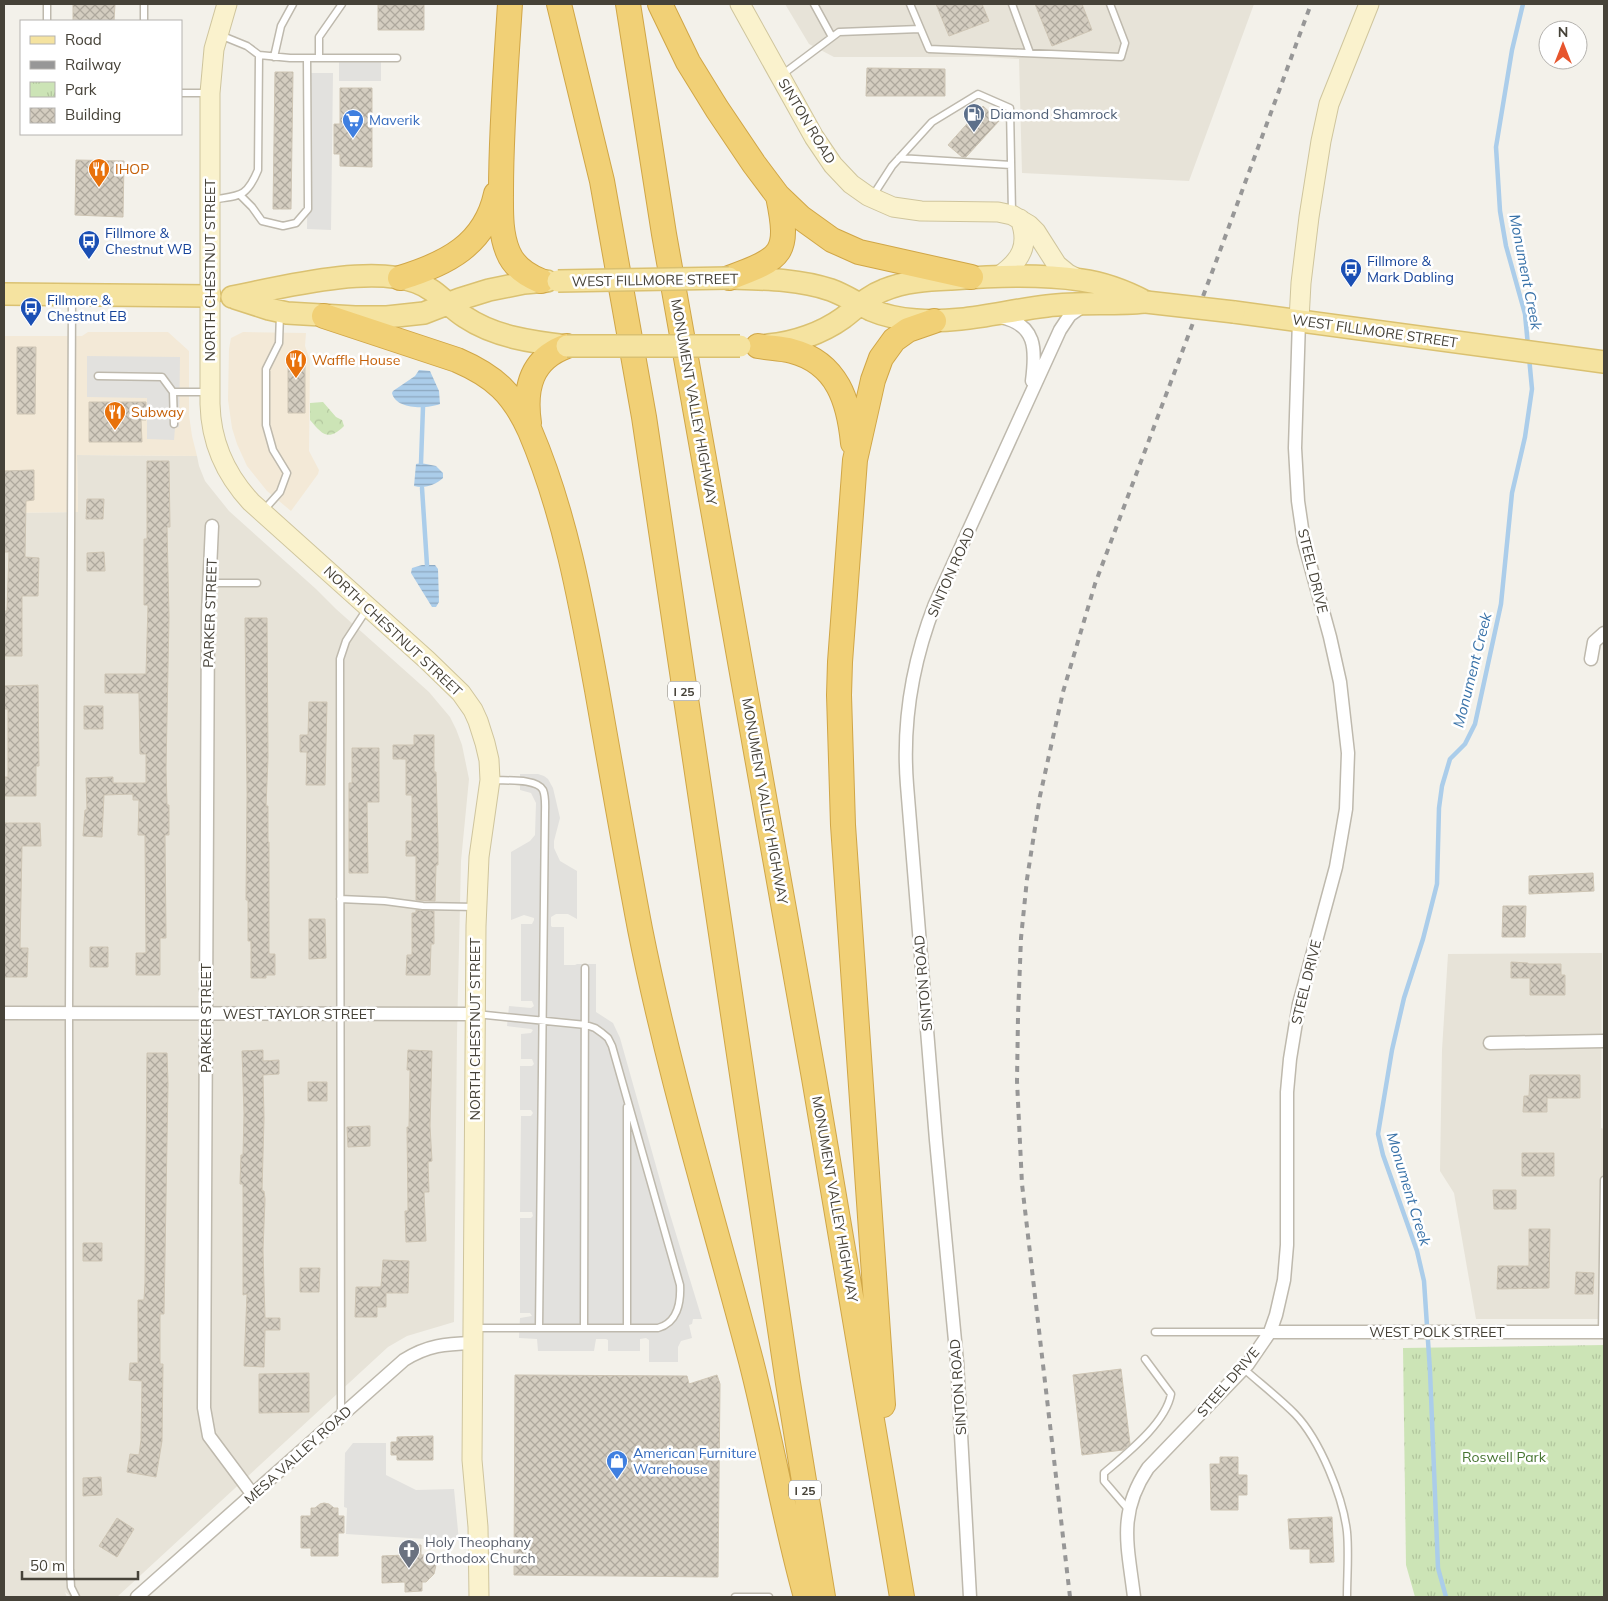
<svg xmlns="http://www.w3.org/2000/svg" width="1608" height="1601" viewBox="0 0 1608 1601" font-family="Mulish,sans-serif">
  <defs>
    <pattern id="forest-crowns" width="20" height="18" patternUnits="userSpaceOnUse" patternTransform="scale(1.25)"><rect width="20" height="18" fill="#cce4b6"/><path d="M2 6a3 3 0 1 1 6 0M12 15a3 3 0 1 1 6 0" fill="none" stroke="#b1c59d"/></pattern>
    <pattern id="park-tufts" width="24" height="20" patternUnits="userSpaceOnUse" patternTransform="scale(1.25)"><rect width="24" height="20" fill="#cce4b6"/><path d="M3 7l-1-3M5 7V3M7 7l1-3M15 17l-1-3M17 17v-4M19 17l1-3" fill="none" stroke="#b1c59d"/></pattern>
    <pattern id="water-rules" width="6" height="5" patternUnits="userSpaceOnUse" patternTransform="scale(1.25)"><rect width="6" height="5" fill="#abcdea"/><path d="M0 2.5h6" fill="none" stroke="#8da8bf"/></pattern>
    <pattern id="building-cross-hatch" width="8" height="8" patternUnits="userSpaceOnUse" patternTransform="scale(1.25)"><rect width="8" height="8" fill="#d4cdc0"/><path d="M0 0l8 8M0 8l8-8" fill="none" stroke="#aea89d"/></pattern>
  </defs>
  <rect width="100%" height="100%" fill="#f3f1ea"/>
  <path fill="#e7e3d8" d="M785 4H1254L1189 181 1022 173 1019 59 983 57H834L809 44Z
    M77 455 197 456 199 466 205 481 229 511 316 589 336 609 429 692 450 717 456 729 462 745 469 779 461 861 457 1034 454 1322 407 1336 388 1347 117 1597H71L65 1592 67 1597H4V513L78 512Z
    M1602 953 1601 1128 1604 1129V1319H1476L1454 1193 1440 1171 1442 1050 1448 954Z"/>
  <path fill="#f3e9d7" d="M88 332H168L189 351V415L192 436 197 456 77 455 78 512 4 513V336H82Z
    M243 332 306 333 305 346 310 360 309 451 319 470 318 474 291 511 267 491 247 466 237 444 232 428 228 400 229 349 231 338Z"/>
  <path fill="url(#forest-crowns)" d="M323 402 336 417 342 420 344 426C328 442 322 434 310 420V403Z"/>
  <path fill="url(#park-tufts)" d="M1604 1345V1597H1415L1406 1565 1403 1348Z"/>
  <path fill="#e2e1de" d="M381 55V81H339V56Z
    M309 73H333L331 230 307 229Z
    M87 356 180 357 179 427 175 428 174 440 147 439V398L87 397Z
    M520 774H538L544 776 548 779 553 788 560 818 554 841V848L560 861 577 871V919L568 914H556L551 917V926L552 927H564V965H575L577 964H596V1012L613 1023 620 1038 665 1198 702 1319H693L692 1324 689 1325 692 1338 681 1341 678 1347V1362H649V1340L646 1338 640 1339V1351H608V1340L606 1339H596L594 1351H538L537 1339 519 1338 520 1318 532 1316 530 1313H520V1218H531L533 1216 532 1212H520L521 1116H531L533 1113 531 1110H520V1066H532L534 1064 532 1059H521V1034L531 1033 533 1030 531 1029 507 1026 509 1006 531 1008 534 1006 532 1001H521V924H532L534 920V918L524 915 511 920V852L530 841 535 835 536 803 531 793 520 790Z
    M353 1443H386V1475L416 1490 454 1489 459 1541 346 1534 347 1508 344 1507 345 1453Z"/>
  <path fill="url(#water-rules)" d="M419 370 430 371 439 391 440 404C427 409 396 410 392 393L393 391 415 376Z
    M421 463 436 466 443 473V478C435 485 425 489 414 486L416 464Z
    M422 565H435L438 569 439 602 436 607H432L411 573 412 568Z"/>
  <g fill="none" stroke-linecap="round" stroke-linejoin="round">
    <path stroke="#abcdea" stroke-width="4.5" d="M1523 4 1512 50 1496 147 1500 211 1506 246 1525 314 1528 346
      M421 463 423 407
      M422 488 427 565
      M1446 1597 1438 1568 1430 1371 1424 1281 1417 1251 1383 1155 1378 1134 1392 1050 1404 998 1423 939 1437 884 1439 808 1442 786 1450 759 1465 744 1475 724 1501 604 1512 493 1525 437 1532 389 1529 357"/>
  </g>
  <path fill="url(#building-cross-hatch)" stroke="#cec5b4" d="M73 4H115L114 21H73Z
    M378 4H424V30H378Z
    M936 4H982L989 21 949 36Z
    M1035 4H1082L1092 30 1052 46Z
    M867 68 945 69V96H866Z
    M275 72H293L291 209H273Z
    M340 88H372V167L340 166V154H334V124H340Z
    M983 106 999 121 966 157H962L948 145Z
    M76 160 124 161 123 217 75 215Z
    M17 347H36L35 414H17Z
    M288 359H305V413H288Z
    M89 402H146V420H141L142 442H89Z
    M147 461H169L170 527H167L169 617 166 769 167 805H169V835H165L166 938H160V975H136V953H146L145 835H138L139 800H133V794L104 795 102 837 83 836 85 810H87L86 778 113 777V783H146V754H140L139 693H105V674H146L148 605H144V539H147Z
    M34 470V500L26 501 25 557 39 558 38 596H22V656H4V611H7L9 552H4V471Z
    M87 499H104L103 519H86Z
    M104 552 105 571H87V553Z
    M245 618H267L268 758 266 806H268V842H269V954H275V975H266V978H251V941H248V900H246L247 794Z
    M38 685 39 766H36V796H4V777H8V709H4V686Z
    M309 702H327L325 785H306L307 752H300V735H308Z
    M84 706H103V729H84Z
    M414 735H434V772H436L438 842V865H436L435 901 416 900V856H406V841H412V795H406V759H393V745H414Z
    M352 748H379V802H367L368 873H349V783H352Z
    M4 823H40L41 846H22L20 948H28L27 977H4Z
    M1593 873 1594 891 1529 894V876Z
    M1503 906H1526L1525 937H1502Z
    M416 910 434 911V944H431L430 975H406L407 955H412V913H416Z
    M309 919H325L326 958 309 959Z
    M90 947H108V967H90Z
    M1511 962 1528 963V964H1561V975H1565V995H1530V978H1511Z
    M263 1050V1061L279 1060V1074L263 1075 264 1118 262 1191H264L265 1199 263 1250 265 1318H280V1330H265L264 1367 244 1366 247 1294 243 1295V1184H240L241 1155H243L244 1114 242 1051Z
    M408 1050 432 1051 430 1126 432 1161 428 1162 429 1192H424L426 1241 406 1242 405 1211H408L407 1127H409L410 1070H407Z
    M147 1053H167L168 1084 164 1314H160V1364H163L162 1441 156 1477 127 1472 130 1454 139 1455 141 1440 142 1381 129 1380 130 1363H138V1300H144L145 1283Z
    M1530 1075H1580V1098H1547V1112H1523L1524 1096H1529Z
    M308 1082H327V1101H308Z
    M370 1126V1146L348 1147 347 1127Z
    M1522 1153H1554V1176H1522Z
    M1493 1190H1516V1209H1494Z
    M1529 1229H1550L1549 1288 1497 1289 1498 1266H1529Z
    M83 1243H102V1261H83Z
    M383 1260 409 1261 408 1293H386V1307H377V1317H355L356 1287H381Z
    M300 1268H320L319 1292H300Z
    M1576 1272 1594 1273 1593 1294H1575Z
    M1121 1369 1130 1444 1123 1450 1082 1455 1073 1375Z
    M309 1373V1412L259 1413V1374Z
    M515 1375 687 1376 689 1384 717 1375 720 1384 718 1577 514 1575Z
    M433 1436V1460H397V1455H391V1442H397V1437Z
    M1220 1457H1238V1475H1247V1495H1238V1510H1211L1210 1464H1220Z
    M101 1477 102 1495 83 1496V1478Z
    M324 1503 329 1504 334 1508H338V1516H344V1533H338V1556H311V1548H301V1516H311V1508H315L320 1504Z
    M1332 1517 1334 1562 1310 1563V1549H1290L1288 1519Z
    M117 1518 134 1529 117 1557 99 1546Z
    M404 1545H421V1555H429V1559L436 1565 434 1574 426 1582H422V1591L405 1592V1582L382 1583V1556L405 1555Z"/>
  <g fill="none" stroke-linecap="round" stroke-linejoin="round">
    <g stroke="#beb9ad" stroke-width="9">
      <path id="lane" d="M47 4V21
        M814 4 832 37
        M910 4 929 49 1121 57 1125 43 1110 4
        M1012 4 1030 53
        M144 21V4
        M259 55 290 58H319V37L342 4
        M274 57 281 26 293 4
        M319 58H397
        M783 74 839 32 920 29
        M181 93H207
        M899 158 1011 165
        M240 195 252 207 262 221 283 226 296 223 308 209 307 58
        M872 197 892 166 932 122 978 94 1010 108 1012 213
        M211 200C239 195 246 199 258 170L259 55 247 46 220 35
        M72 297 69 1013 70 1570 71 1587 76 1597
        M98 376 162 377 173 392H209
        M173 392 174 424
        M263 511 280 492 287 473 273 450 266 425V369L279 343 280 314
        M210 583H257
        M340 899 385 901 423 906 476 907
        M476 1014 586 1025 595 1028 602 1033 608 1038 612 1046 680 1285C681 1303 677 1323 658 1328H539L545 814C545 807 546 797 543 790 537 778 505 781 493 780
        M627 1107V1328
        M476 1328H539
        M584 1328 585 968
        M1155 1332H1269
        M1602 1332 1604 1180
        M1244 1369C1261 1384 1279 1398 1295 1414 1320 1440 1343 1497 1347 1532 1349 1553 1347 1576 1347 1597
        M341 1414 340 659 346 641 367 609
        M1128 1509 1104 1481V1473C1126 1454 1166 1423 1171 1394L1145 1359
        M735 1597H769"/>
    </g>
    <g stroke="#beb9ad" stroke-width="15">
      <path id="street" d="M1000 317C1037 324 1036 350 1032 381
        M212 526 208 614 204 1408 209 1436 253 1495
        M1591 659 1594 642 1604 633
        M4 1013 475 1014
        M1490 1043 1604 1041
        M1270 1332H1604
        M137 1597 404 1360C428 1345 445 1344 473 1343
        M970 1597 957 1362 936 1140 907 785C902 722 912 663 935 604L1060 330 1070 315 1083 306
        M1134 1597C1128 1546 1117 1514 1148 1468L1248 1364 1270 1332 1276 1315 1284 1280 1287 1245V1092L1290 1059 1299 1004 1336 867 1346 809 1348 753 1340 682 1330 637 1304 542 1298 501 1295 448 1299 320"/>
    </g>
    <g stroke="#cfc59d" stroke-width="21">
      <path id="secondary" d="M227 4 214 49 210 93V404C211 443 225 474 251 502L427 660 461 693 473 710 478 721 485 743 489 760 490 780 479 857 476 926 472 1460 478 1527 479 1597
        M740 4 814 137 833 165 851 184 868 196 893 207 921 211 998 212 1012 215 1029 225 1036 232 1057 265 1068 274 1080 280
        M999 276C1021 261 1030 245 1020 219
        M1299 320 1301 283 1309 217 1321 141 1329 104 1369 4"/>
    </g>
    <g stroke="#dac171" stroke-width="24">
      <path id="primary" d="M729 278C763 279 798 279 831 290 845 295 858 304 871 310 885 316 901 319 916 320 960 324 1003 311 1047 306 1080 302 1113 305 1145 302
        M4 294 210 296
        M232 297C283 287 368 265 416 282 436 289 448 306 465 317 495 337 532 342 567 346
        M235 298 269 309 287 313 355 317H387L424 313 460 299 489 290 524 283 547 281
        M1234 312 1604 362
        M768 345C794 343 822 333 843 318 856 308 868 296 884 290 905 281 929 280 951 279 994 276 1038 274 1081 280 1104 283 1125 291 1146 302"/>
    </g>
    <g stroke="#d0a647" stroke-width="26">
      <path id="highway" d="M510 4C506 66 501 129 501 191 501 211 500 233 508 252 514 267 526 275 541 281
        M559 4 602 181 644 417 788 1383 823 1597
        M628 4 664 234 814 1078 902 1597
        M660 4 688 62 717 109 754 164 778 196 800 217 832 240 859 252 971 277
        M400 278C446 264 485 245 496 194
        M729 278C783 258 790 254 778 196
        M324 316 457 360C494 376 513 393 530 431 565 513 581 602 597 690 611 770 625 850 640 929 669 1075 713 1217 751 1361 771 1439 784 1519 806 1597
        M758 346C769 348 781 348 792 351 838 363 849 402 853 443
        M529 423C524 388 531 359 567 346
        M883 1405 843 825 839 695 840 662 855 460 873 380 881 358 894 340 908 330 934 321"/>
    </g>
    <use href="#lane" stroke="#fff" stroke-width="6"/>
    <use href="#street" stroke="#fff" stroke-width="12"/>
    <use href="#secondary" stroke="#faf2cd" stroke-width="19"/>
    <use href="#primary" stroke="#f5e3a0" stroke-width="21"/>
    <use href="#highway" stroke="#f1d076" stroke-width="24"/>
    <path stroke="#979797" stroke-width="4" stroke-dasharray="6 6" stroke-linecap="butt" d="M1070 1597 1022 1184 1017 1081 1018 1016 1021 938 1027 879 1040 796 1063 692 1095 584 1214 267 1311 4"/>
    <g stroke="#dac171" stroke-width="24" stroke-linecap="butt">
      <path id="primary-bridge" d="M558 281 729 278
        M1146 302 1234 312
        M567 346H740"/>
    </g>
    <use href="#primary-bridge" stroke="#f5e3a0" stroke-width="21"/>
  </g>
  <defs>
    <g id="fuel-pin" transform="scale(1.125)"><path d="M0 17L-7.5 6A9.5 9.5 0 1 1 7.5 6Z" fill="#5c6f8a" stroke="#fff"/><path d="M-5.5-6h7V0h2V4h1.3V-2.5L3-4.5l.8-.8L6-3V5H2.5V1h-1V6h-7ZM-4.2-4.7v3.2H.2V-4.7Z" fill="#fff"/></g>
    <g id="supermarket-pin" transform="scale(1.125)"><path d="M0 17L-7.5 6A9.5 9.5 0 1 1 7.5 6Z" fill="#3f7fe0" stroke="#fff"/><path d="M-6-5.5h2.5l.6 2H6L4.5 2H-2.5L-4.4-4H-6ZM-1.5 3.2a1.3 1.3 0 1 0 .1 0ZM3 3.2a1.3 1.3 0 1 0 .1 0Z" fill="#fff"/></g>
    <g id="restaurant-pin" transform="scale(1.125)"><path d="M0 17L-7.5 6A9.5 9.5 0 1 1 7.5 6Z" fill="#e8710a" stroke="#fff"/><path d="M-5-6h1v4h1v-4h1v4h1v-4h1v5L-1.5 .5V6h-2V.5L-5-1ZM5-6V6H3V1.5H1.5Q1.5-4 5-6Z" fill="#fff"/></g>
    <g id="bus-pin" transform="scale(1.125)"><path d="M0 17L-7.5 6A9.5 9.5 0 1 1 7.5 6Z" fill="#1a4fb4" stroke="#fff"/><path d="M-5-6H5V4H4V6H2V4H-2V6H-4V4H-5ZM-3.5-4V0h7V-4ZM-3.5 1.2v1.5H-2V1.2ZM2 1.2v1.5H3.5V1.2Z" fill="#fff"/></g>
    <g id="shop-pin" transform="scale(1.125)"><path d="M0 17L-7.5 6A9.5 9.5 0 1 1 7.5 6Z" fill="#3f7fe0" stroke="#fff"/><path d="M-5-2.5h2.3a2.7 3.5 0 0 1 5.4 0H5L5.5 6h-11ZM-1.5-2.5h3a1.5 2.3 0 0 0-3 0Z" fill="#fff"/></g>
    <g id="church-pin" transform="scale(1.125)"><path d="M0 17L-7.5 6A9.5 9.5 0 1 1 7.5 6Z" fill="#6b7280" stroke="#fff"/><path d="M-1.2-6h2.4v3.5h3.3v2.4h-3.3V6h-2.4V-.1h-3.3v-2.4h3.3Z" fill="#fff"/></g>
  </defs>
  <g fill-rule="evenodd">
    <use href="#fuel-pin" x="974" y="114"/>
    <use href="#supermarket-pin" x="353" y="120"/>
    <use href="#restaurant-pin" x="99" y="169"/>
    <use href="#bus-pin" x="89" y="241"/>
    <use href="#bus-pin" x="1351" y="269"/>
    <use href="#bus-pin" x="31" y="308"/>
    <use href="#restaurant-pin" x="296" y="360"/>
    <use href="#restaurant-pin" x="115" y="412"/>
    <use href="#shop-pin" x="617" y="1461"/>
    <use href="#church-pin" x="409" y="1550"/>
  </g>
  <g text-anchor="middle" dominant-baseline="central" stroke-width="5" stroke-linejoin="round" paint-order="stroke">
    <g fill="#fff" stroke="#7e7b74" stroke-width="1">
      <rect x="668" y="681.5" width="32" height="19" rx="4"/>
      <rect x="789" y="1480.5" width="32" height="19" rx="4"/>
    </g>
    <g font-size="12" font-weight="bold" fill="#464238">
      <text x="684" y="691">I 25</text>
      <text x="805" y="1490">I 25</text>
    </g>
    <g font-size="14" fill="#4e5e75" stroke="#fff" text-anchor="start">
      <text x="990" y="114">Diamond Shamrock</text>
    </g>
    <g font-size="14" fill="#366cbe" stroke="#fff" text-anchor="start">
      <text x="369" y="120">Maverik</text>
      <text x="633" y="1453">American Furniture<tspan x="633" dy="16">Warehouse</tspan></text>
    </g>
    <g font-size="14" fill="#464238" stroke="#fff">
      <text transform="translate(807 121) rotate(59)">SINTON ROAD</text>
      <text transform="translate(210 270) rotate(-90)">NORTH CHESTNUT STREET</text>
      <text transform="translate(655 280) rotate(-1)">WEST FILLMORE STREET</text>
      <text transform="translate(1375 331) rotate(8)">WEST FILLMORE STREET</text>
      <text transform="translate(694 402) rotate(80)">MONUMENT VALLEY HIGHWAY</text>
      <text transform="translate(1313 571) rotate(76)">STEEL DRIVE</text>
      <text transform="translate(951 572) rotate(-66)">SINTON ROAD</text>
      <text transform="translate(210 613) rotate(-88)">PARKER STREET</text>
      <text transform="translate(393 631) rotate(43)">NORTH CHESTNUT STREET</text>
      <text transform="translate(765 801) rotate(80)">MONUMENT VALLEY HIGHWAY</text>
      <text transform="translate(1306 982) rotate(-76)">STEEL DRIVE</text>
      <text transform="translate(923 983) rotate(-95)">SINTON ROAD</text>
      <text x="299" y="1014">WEST TAYLOR STREET</text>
      <text transform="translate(206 1018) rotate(-90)">PARKER STREET</text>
      <text transform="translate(475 1029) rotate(-90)">NORTH CHESTNUT STREET</text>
      <text transform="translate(835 1199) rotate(80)">MONUMENT VALLEY HIGHWAY</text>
      <text x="1437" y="1332">WEST POLK STREET</text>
      <text transform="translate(1228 1382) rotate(-49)">STEEL DRIVE</text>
      <text transform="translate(958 1387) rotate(-94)">SINTON ROAD</text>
      <text transform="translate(298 1455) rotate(-42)">MESA VALLEY ROAD</text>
    </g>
    <g font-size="14" fill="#c56008" stroke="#fff" text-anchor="start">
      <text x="115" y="169">IHOP</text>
      <text x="312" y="360">Waffle House</text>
      <text x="131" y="412">Subway</text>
    </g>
    <g font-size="14" fill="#164399" stroke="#fff" text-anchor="start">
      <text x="105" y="233">Fillmore &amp;<tspan x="105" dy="16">Chestnut WB</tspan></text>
      <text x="1367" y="261">Fillmore &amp;<tspan x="1367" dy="16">Mark Dabling</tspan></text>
      <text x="47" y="300">Fillmore &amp;<tspan x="47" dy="16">Chestnut EB</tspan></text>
    </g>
    <g font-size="14" fill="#457430" stroke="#fff">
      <text x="1504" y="1457">Roswell Park</text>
    </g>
    <g font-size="14" fill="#5b616d" stroke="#fff" text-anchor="start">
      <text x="425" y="1542">Holy Theophany<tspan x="425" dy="16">Orthodox Church</tspan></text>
    </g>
    <g font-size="15" font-style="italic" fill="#3a73a9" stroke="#fff">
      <text transform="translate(1526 272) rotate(79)">Monument Creek</text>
      <text transform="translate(1472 670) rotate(-76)">Monument Creek</text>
      <text transform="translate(1409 1189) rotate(73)">Monument Creek</text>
    </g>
  </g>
  <rect width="1608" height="1601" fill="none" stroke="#464238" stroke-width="10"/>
  <rect x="20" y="20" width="162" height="115" fill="#ffffff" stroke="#b5b3af"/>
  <rect x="30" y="36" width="25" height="8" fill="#f5e3a0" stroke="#b5b3af"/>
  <text x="65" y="45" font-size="15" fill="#464238">Road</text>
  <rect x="30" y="61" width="25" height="8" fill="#979797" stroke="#b5b3af"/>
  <text x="65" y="70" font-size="15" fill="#464238">Railway</text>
  <rect x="30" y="82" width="25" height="15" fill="url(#park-tufts)" stroke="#b5b3af"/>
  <text x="65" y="95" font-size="15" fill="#464238">Park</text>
  <rect x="30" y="108" width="25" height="15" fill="url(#building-cross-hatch)" stroke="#b5b3af"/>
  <text x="65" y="120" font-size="15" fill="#464238">Building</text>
  <g transform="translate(1563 45)"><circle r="24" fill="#ffffff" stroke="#b5b3af"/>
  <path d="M0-4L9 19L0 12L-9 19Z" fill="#e7552d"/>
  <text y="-8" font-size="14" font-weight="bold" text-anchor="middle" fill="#464238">N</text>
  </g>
  <path d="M22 1571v8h116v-8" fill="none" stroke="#464238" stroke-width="2.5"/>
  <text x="30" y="1571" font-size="15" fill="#464238" stroke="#ffffff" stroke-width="4" paint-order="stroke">50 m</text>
</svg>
